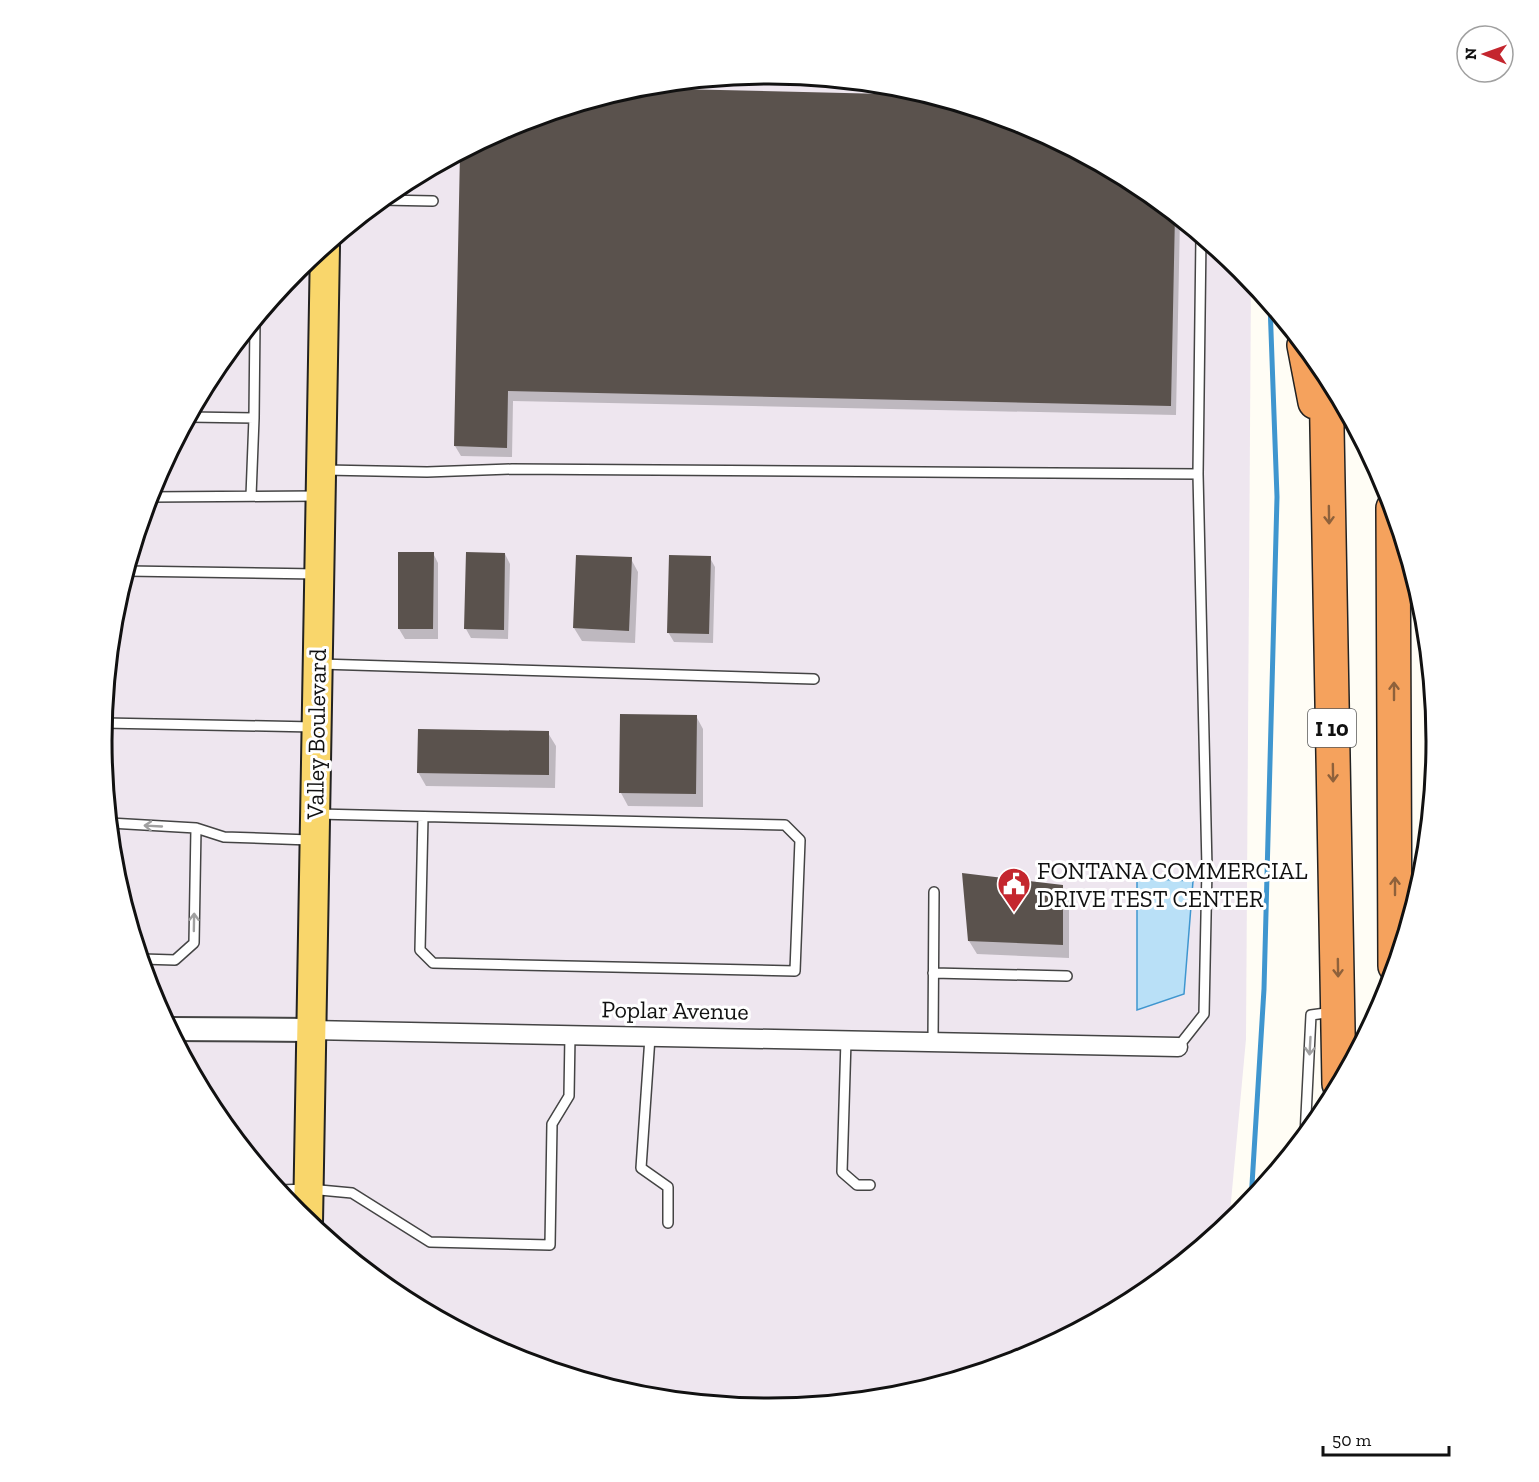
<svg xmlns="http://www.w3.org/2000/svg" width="1539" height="1482" viewBox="0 0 1539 1482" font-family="'Zilla Slab',serif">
  <rect width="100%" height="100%" fill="#fffdf5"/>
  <path fill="#eee6ef" d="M770 74 900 86 1025 124 1141 186 1242 269 1251 280 1246 1039 1229 1223 1140 1296 1025 1358 899 1396 769 1408 639 1396 514 1358 398 1296 297 1213 214 1112 153 996 115 871 102 741 115 610 153 485 215 370 298 269 399 186 514 124 640 86Z"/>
  <path fill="#b9e0f7" stroke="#3f96cf" stroke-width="1.5" d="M1137 878 1193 881 1184 994 1137 1010Z"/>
  <path fill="#0003" d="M628 90 933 96 1025 124 1141 186 1180 218 1176 415 513 401 512 457 461 456 455 446 462 152Z
    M433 553 438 563V639H405L399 629Z
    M505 554 510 564 508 639 471 638 466 629Z
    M710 558 715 567 713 643 674 642 668 632Z
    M631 559 638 572 635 643 582 641 574 628Z
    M696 716 703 729V807L628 806 621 793Z
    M548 733 556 746 555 788 426 786 418 772Z
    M1062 886 1069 899V958L977 954 969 941Z"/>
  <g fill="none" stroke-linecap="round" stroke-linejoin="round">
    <path stroke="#3f96cf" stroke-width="5" d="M1251 1201 1264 989 1277 497 1270 304"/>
  </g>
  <path fill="#5a524d" d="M633 88 927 95 1025 124 1141 186 1175 214 1171 406 508 391 507 448 454 446 460 153 514 124Z
    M398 552H434L433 629H398Z
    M466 552 505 553 504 630 464 629Z
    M576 555 632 557 629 631 573 628Z
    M669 555 711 556 709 634 667 633Z
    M620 714 697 715 696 794 619 793Z
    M418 729 549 731V775L417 773Z
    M962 873 1063 885V945L968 941Z"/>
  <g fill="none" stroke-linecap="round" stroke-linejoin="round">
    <g stroke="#444" stroke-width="12">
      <path id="service" d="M382 200 433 201
        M189 417 254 418 255 320
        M325 470 427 472 512 469 1198 474
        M251 496 254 418
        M149 497 318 496
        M127 571 317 574
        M320 664 814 679
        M104 723 314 727
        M317 814 785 825 800 840 795 971 433 963 420 950 423 817
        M110 823 196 828 224 837 310 840
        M142 959 175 960 194 943 196 828
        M933 973 1067 976
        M650 1037 641 1168 668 1187V1223
        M846 1040 842 1172 857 1185H870
        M933 1042 934 892
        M1178 1047 1204 1014 1207 868 1198 474 1201 236
        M1305 1136 1311 1015 1333 1012
        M279 1190 309 1189 352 1193 430 1242 550 1245 552 1124 569 1096 570 1035"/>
    </g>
    <g stroke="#444" stroke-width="21">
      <path id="minor" d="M310 1030 1178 1047"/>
    </g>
    <g stroke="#444" stroke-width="26">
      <path id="tertiary" d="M170 1029 310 1030"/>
    </g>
    <g stroke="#222" stroke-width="32">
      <path id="primary" d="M308 1222 325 246"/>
    </g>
    <g stroke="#222" stroke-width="36">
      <path id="motorway" d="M1304 345 1315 402
        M1326 373 1339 1084
        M1393 508 1395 966"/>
    </g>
    <use href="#service" stroke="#fff" stroke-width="9"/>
    <use href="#minor" stroke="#fff" stroke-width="18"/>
    <use href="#tertiary" stroke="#fff" stroke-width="22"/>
    <use href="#primary" stroke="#f9d66b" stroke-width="28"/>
    <use href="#motorway" stroke="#f5a25d" stroke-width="33"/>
  </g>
  <defs><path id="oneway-shaft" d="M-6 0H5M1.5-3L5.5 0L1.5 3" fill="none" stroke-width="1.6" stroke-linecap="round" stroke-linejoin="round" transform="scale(1.5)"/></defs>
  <g stroke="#8e613b">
    <use href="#oneway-shaft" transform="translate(1329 515) rotate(89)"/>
    <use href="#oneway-shaft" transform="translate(1394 691) rotate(-90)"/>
    <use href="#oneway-shaft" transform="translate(1333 773) rotate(89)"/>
    <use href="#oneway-shaft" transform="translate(1395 886) rotate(-90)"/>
    <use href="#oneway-shaft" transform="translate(1338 968) rotate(89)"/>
  </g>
  <g stroke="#a0a0a0">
    <use href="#oneway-shaft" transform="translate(153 826) rotate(-177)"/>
    <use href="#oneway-shaft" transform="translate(194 922) rotate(-89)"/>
    <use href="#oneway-shaft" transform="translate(1310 1046) rotate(93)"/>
  </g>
  <defs>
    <g id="civic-pin" transform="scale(1.725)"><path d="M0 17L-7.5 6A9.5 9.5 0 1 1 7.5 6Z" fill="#c4262e" stroke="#fff"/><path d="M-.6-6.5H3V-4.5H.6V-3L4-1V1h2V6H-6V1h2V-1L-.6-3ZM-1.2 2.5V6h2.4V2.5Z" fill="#fff"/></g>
  </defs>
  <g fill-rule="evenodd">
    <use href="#civic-pin" x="1014" y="884"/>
  </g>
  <g text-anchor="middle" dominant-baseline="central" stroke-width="6" stroke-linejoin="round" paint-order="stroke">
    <rect fill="#fff" stroke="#585858" stroke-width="1.5" x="1308" y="709" width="48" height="38" rx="4.5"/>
    <g font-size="22" font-weight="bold" fill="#111">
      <text x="1332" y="728">I 10</text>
    </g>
    <g font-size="24" fill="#111" stroke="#fff">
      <text transform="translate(316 734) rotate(-89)">Valley Boulevard</text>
      <text transform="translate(675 1010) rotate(1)">Poplar Avenue</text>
    </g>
    <g font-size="24" fill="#111" stroke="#fff" text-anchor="start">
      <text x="1037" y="870">FONTANA COMMERCIAL<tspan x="1037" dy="28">DRIVE TEST CENTER</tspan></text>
    </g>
  </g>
  <path d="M0 0H1539V1482H0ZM112 741a657 657 0 1 1 1314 0a657 657 0 1 1-1314 0Z" fill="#fff" fill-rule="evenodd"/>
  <path fill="none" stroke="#111" stroke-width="3" d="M112 741a657 657 0 1 1 1314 0a657 657 0 1 1-1314 0Z"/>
  <g transform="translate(1485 54) rotate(271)"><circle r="28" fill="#ffffff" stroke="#a0a0a0" stroke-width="1.5"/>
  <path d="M0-4.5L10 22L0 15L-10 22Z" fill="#c4262e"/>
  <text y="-9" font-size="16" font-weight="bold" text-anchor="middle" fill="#111111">N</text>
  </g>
  <path d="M1323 1446v9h126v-9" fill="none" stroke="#111111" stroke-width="3"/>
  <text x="1332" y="1446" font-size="18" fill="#111111" stroke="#ffffff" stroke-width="4.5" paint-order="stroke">50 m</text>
</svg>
